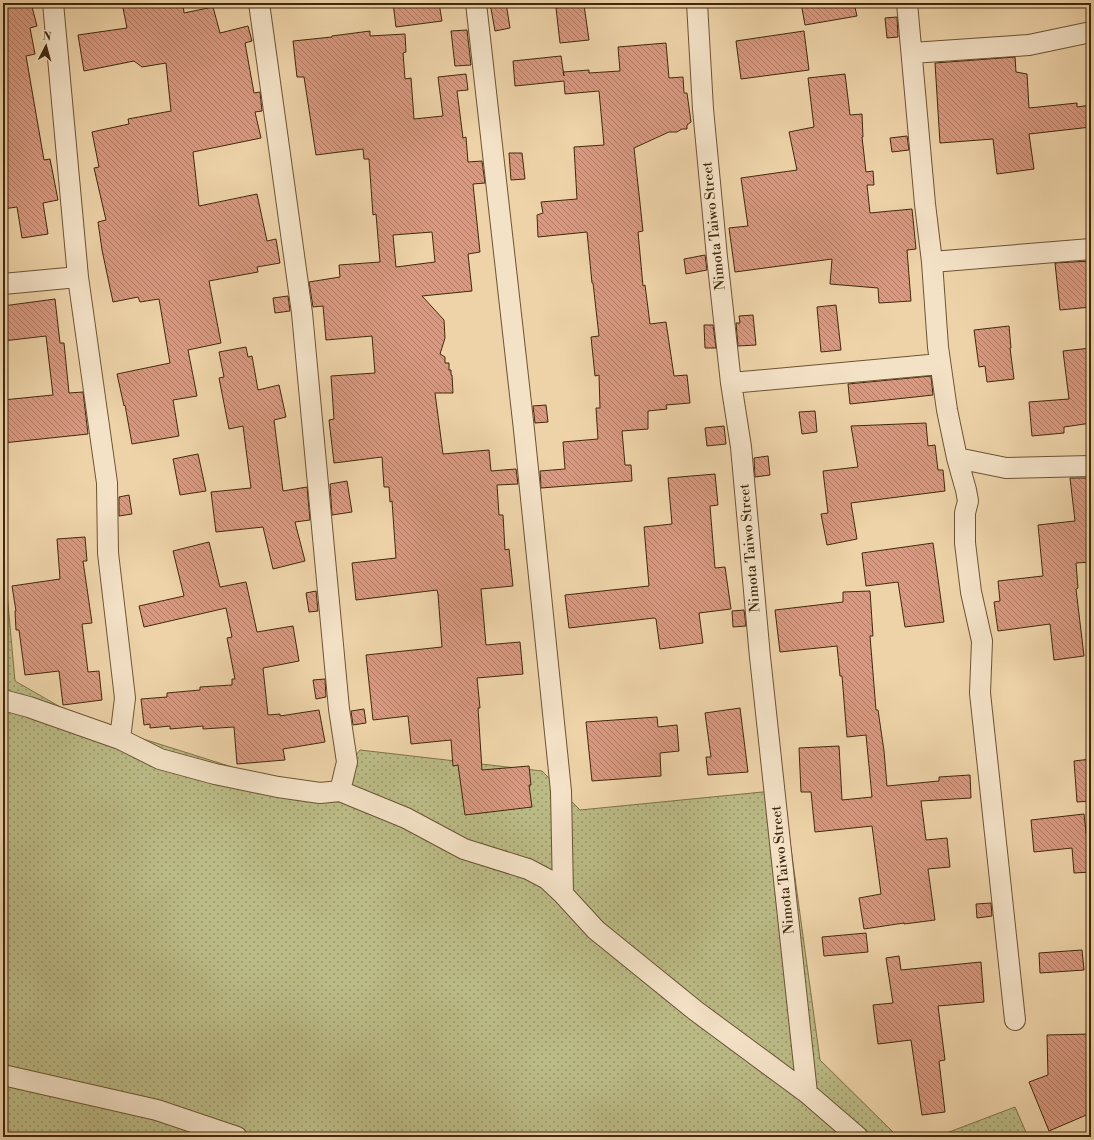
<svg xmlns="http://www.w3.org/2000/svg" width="1094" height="1140" viewBox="0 0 1094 1140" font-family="'Libre Bodoni',serif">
  <defs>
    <pattern id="grass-dots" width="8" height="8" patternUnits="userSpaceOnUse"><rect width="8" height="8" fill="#bbbb86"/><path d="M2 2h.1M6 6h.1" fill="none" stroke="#99986c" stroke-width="1.8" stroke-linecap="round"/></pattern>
    <pattern id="building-back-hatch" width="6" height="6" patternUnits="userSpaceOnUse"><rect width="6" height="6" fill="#d9987f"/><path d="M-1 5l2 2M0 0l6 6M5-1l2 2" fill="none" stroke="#b17c66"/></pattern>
  </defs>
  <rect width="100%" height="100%" fill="#eed3a9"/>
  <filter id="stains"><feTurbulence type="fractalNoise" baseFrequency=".005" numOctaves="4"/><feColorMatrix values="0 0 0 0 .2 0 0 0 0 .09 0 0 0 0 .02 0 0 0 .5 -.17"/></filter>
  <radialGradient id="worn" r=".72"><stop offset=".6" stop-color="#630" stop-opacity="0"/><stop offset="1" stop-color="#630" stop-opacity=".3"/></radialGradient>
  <path fill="url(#grass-dots)" stroke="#7e7249" d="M3 560H4L15 681 83 720 324 796 360 750 542 771 580 810 783 790 820 1060 898 1137H3Z
    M1015 1107 1028 1137H936Z"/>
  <path fill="url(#building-back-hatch)" stroke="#40290c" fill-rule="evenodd" d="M3 3H31L37 26 30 28 35 54 26 56 44 160 50 159 58 200 43 203 48 234 22 238 17 207 3 209Z
    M122 3H183L184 13 213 7 220 33 248 26 252 41 245 43 254 93 260 92 262 111 255 112 261 138 193 152 199 206 257 194 267 241 276 239 280 263 257 267 258 272 209 281 221 343 188 350 197 396 173 400 179 436 132 444 125 405 124 406 117 374 170 363 159 299 140 302 138 297 113 302 102 250 98 222 106 220 94 168 99 167 92 132 129 124 128 119 171 111 166 63 142 67 134 61 84 71 78 35 127 28Z
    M393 3H439L442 21 396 27Z
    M490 3H506L510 28 495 31Z
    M801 3H854L857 16 805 25Z
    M584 5 589 40 560 43 556 8Z
    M897 17 898 37 887 38 885 18Z
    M467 30 471 65 455 66 451 31Z
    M370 31V36L405 34 406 52 403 53 405 79 411 78 414 119 443 116 438 77 466 74 468 90 457 91 463 138 466 137 468 162 482 161 485 183 473 184 480 252 468 254 472 291 422 296 444 320 445 338 440 354 445 357V363H449V370H451V375H452L453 393H435L443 454 489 450 491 471 516 469 518 484 497 485 499 515H503L505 550 509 549 513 586 481 589 486 645 520 642 523 674 477 678 480 708H478L482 770 529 766 531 785H529L532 807 465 815 458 765 453 766 451 740 411 744 408 716 373 720 366 655 442 647 438 594 437 590 356 600 352 563 396 558 392 501 390 502 389 487H384L382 457 334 463 329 420 334 419 331 376 375 373 372 336 326 340 323 306 313 307 309 282 340 277 339 265 380 262 376 214 373 215 369 159H364L363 149 316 155 304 77H297L293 41 332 37V36ZM432 232 435 262 396 267 393 235Z
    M804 31 809 70 741 79 736 41Z
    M666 43 669 78 683 77 684 93H687L691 122 687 125V129H682L677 132H669L634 148 643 231 638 232 643 286 645 285 650 324 666 322 674 376 687 375 690 403 666 405 667 409 648 411V429L622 431 625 465H631L632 481 541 488 540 471 565 469 563 442 598 439 596 408H600L599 375 595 376 591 337 599 336 593 283H592L587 232 538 237 537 215 543 213 541 202 577 199 574 147 604 145 599 91 565 94 564 81 515 86 513 61 561 56 564 76 563 72 589 70V73L620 71 618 47Z
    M1015 57 1016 72 1027 74 1029 108 1077 103V107L1091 105V127L1029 134 1034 169 997 174 993 139 940 143 935 63Z
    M845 74 850 115 862 114 863 137H862L866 172 873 171 874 185H867L870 213 912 209 916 249 907 250 911 301 879 303 878 288 830 284 832 259 735 272 729 228 748 226 741 178 797 170 789 132 814 127 808 78Z
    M907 136 909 150 892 152 890 138Z
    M509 153H522L525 179 511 180Z
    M705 255 707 270 686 274 684 259Z
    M1091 261V307L1060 310 1055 263Z
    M288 296 290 311 275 313 273 298Z
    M55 299 60 343H64L69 393 83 392 88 434 3 443V400L53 395 46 336 3 341V306Z
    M836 305 841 350 821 352 817 307Z
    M753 315 756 345 738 346 736 323H740L739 316Z
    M704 325H713L716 348H705Z
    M1009 326 1011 348H1010L1014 379 987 382 985 366 979 367 974 330Z
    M246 347 248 357 252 356 258 390 279 385 286 417 274 420 283 491 307 487 310 520 295 522 305 561 273 569 263 527 216 532 211 492 251 488 243 426 229 429 219 378 224 377 219 352Z
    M1091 348V423L1064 427V433L1032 436 1029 402 1069 399 1063 351Z
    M931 376 933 395 850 404 848 384Z
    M546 405 548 422 535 423 533 406Z
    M815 411 817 432 802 434 799 412Z
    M926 423 928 446 935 445 938 470H943L945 491 851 503 857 539 827 545 821 514 828 513 823 471 858 467 851 426Z
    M724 426 726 444 707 446 705 428Z
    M198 454 206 491 180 495 173 459Z
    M768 456 770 475 755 477 754 458Z
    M715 474 718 505 710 506 715 568 725 567 731 609 699 613 703 643 660 649 656 619 654 618 569 628 565 595 649 586 644 527 672 524 668 478Z
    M1070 478H1091V562L1076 563 1078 588 1076 589 1084 656 1054 660 1050 624 998 631 994 602 1000 601 998 581 1043 576 1038 525 1075 521Z
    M347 481 352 512 332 515 330 484Z
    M129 495 132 514 119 516V497Z
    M85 537 87 561H83L92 623 82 624 88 672 99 671 102 700 63 705 59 671 25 675 19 630H16L15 611H16L12 586 60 579 57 539Z
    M209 542 220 587 246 582 257 632 293 626 299 661 263 668 268 715 280 714V716L319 710 325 742 283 749 285 760 237 764 234 727 203 729V726L170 729V726L150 728V724L144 725 141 699 167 697V693L200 690V687L232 685V679H235L227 638 232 637 226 608 144 627 139 606 184 596 173 551Z
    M933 543 944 622 905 627 898 582 866 586 862 553Z
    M316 591 318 611 309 612 306 593Z
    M870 591 873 636H870L876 710H878L884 751 887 786 939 781V777L970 775 971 798 921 801 926 840 947 838 950 867 928 869 935 920 904 924V923L864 929 859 898 881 894 872 826 815 832 811 792H801L799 748 839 746 842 800 872 797 866 735 847 737 842 676H840L837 646 780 652 775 610 843 602V592Z
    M744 610 746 626 733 627 732 611Z
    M325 679 326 697 316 699 313 680Z
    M740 708 748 772 708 775 706 757H711L705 713Z
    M364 709 366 723 353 725 351 711Z
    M657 717 658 727 677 725 679 751 660 753 661 776 592 781 586 722Z
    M1091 759V801L1077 802 1074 761Z
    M1084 814 1088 850H1091V872L1074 873 1072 848 1034 852 1031 820Z
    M991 903 992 916 977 918 976 904Z
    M866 933 868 952 824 956 822 937Z
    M1082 950 1084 970 1040 973 1039 953Z
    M899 956 901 970 981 962 984 1002 938 1006 945 1060 939 1061 945 1112 922 1115 911 1040 878 1044 873 1005 893 1003 886 958Z
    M1091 1034V1113L1049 1131 1029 1082 1048 1075 1047 1035Z"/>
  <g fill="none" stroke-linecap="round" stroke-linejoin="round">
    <g stroke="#6c5433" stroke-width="22">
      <path id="street" d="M53 3 78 277 107 483 108 553 125 698 120 739
        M259 3 302 313 339 709 347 762 340 791
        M476 3 524 430 561 791 563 894
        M697 3 703 109 717 257 731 383 741 447 760 657 807 1093
        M907 3 925 204 932 262 938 347 947 410 957 458 966 490 968 501 965 513V543L971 592 982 641 980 693 1015 1020
        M912 53 1029 45 1091 32
        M932 262 1091 249
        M3 284 78 277
        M731 383 940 364
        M957 458 1006 468 1091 466
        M3 700 29 707 120 739 160 759 215 774 278 787 320 793 340 791 406 818 464 849 528 869 547 879 563 894 596 930 696 1011 807 1093 858 1137
        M3 1075 157 1110 237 1137"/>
    </g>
    <use href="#street" stroke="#f4e2c7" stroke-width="20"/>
  </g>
  <g text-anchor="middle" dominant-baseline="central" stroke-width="4" stroke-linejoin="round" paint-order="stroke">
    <g font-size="14" fill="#40290c" stroke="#f4e2c7">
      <text transform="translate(714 226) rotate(-96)">Nimota Taiwo Street</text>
      <text transform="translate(750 548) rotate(-95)">Nimota Taiwo Street</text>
      <text transform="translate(783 870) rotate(-96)">Nimota Taiwo Street</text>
    </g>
  </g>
  <rect width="1094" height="1140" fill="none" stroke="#eed3a9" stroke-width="16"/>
  <rect x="4" y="4" width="1086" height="1132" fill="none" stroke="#40290c" stroke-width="2"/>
  <rect x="8" y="8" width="1078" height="1124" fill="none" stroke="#40290c"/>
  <g transform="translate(46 46) rotate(6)" stroke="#f4e2c7" stroke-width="3" paint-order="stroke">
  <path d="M0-3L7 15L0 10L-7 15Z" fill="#40290c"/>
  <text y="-6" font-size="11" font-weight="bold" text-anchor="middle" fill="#40290c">N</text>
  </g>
  <rect width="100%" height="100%" filter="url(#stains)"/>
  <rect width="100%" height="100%" fill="url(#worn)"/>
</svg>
